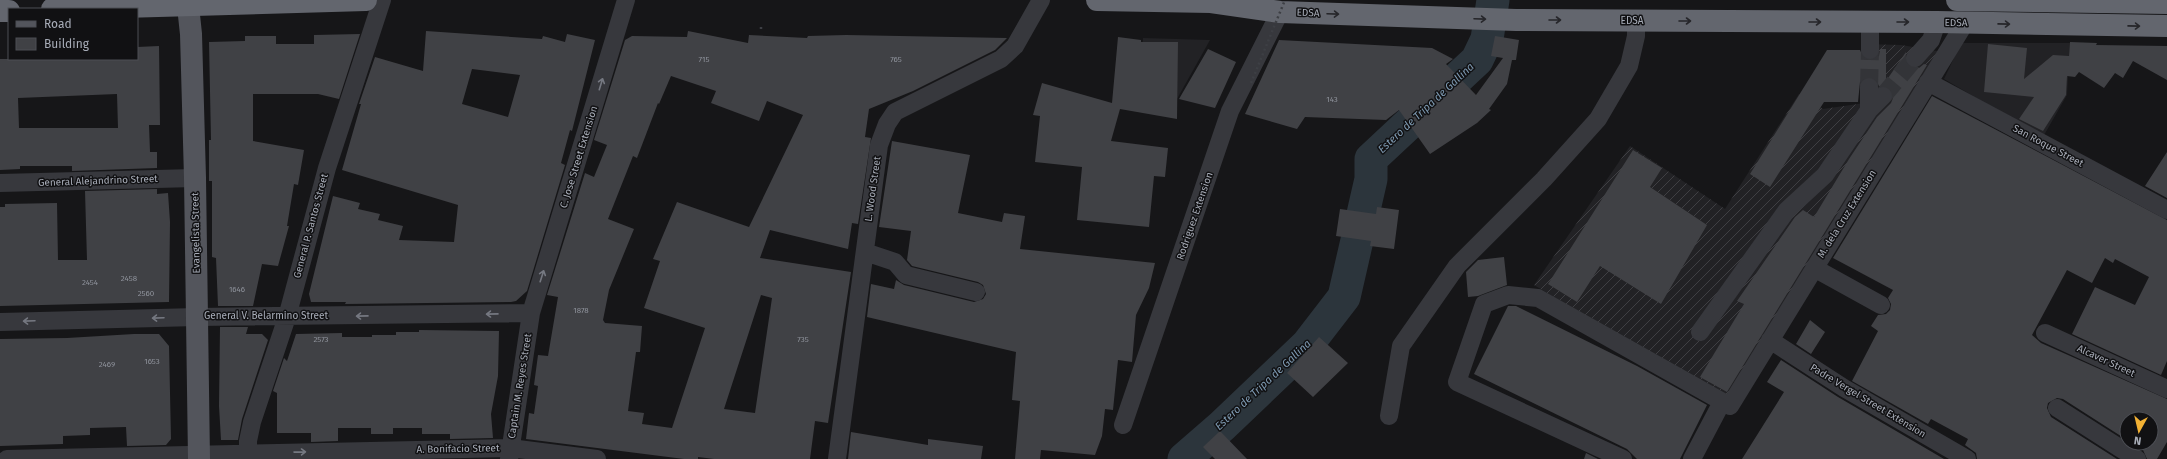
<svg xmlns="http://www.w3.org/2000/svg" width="2167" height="459" viewBox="0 0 2167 459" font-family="'Fira Sans',sans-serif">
  <defs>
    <pattern id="industrial-furrows" width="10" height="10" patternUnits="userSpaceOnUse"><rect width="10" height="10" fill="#222225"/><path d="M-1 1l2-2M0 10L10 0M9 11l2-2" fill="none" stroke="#3f3f43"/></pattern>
  </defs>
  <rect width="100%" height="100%" fill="#161618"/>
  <path fill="#222225" d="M1143 38 1210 40 1177 99 1139 90Z
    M1961 43H2070L2067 95 2043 137 1944 79Z"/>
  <path fill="url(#industrial-furrows)" d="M1862 44 1901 45 1943 52 1729 401 1534 285 1630 146 1725 209 1799 94 1823 109 1865 103Z"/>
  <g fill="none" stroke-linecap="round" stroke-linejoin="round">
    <path stroke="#2c353c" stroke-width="33" d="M1184 459 1222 426 1307 345 1344 297 1371 179V159L1477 60 1487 39 1493 0"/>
  </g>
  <path fill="#404145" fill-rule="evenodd" d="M426 31 542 39 543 36 565 42 567 34 595 40 572 131 570 130 561 163 565 165 527 291 516 301 511 302 345 304 346 302H311L309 294 333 196 360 203 358 209 380 214 378 220 403 226 399 240 454 242 458 205 342 170 361 104H359L375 57 423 71ZM472 69 520 75 508 117 462 104Z
    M688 31 748 43 749 35 807 38 808 36 846 35 1007 38 995 50 913 91 869 109 865 137 871 138 858 224 852 223 848 249 770 230 760 258 851 272 828 423 815 421 810 459H714L698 457V459H684L526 439 529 413 534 414 538 386 534 385 538 355 548 356 558 297 547 295 585 173 594 177 607 145 594 140 625 40 632 36 687 37ZM671 76 716 91 711 103 759 121 767 101 803 115 749 227 677 202 653 259 660 261 644 308 705 328 672 428 642 424 644 413 628 411 636 352H640L642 326 605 323 603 320 609 290 634 229 608 219 633 156 637 158 658 103 659 104ZM761 295 772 298 755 413 724 409Z
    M360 34 339 99 318 94H253V141L304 150 298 185 294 184 287 226H289L278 266 262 264 253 306H218L216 258 212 257V181H209V140H211L209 42 245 41V36H276V44H314V35Z
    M1495 36 1519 40 1516 60H1512L1507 84 1489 109 1491 110 1477 123 1430 154 1399 110 1386 120 1305 117 1297 129 1245 114 1279 40 1432 48 1453 59 1446 64 1476 95 1503 58 1491 56Z
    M1118 37 1141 40V42H1178L1177 119 1120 109 1111 141 1168 148 1165 177 1154 176 1149 227 1077 220 1082 167 1035 162 1040 116 1033 115 1042 83 1112 103Z
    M2070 42 2097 43 2096 45 2167 46V80L2133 61 2123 78 2115 73 2104 88 2079 72 2075 77 2067 76 2066 95 2043 131 2019 119 2034 97 1984 92 1988 44 2027 48 2024 79 2053 55 2069 56Z
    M159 46 160 125H149L150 152H157V168L72 171V166H20V169L0 170V59H137V47ZM117 94 118 128H19L18 98Z
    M1208 49 1236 62 1215 108 1179 99Z
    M1880 49H1886V81L1906 52 1905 61 1908 66 1913 68H1919L1924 64 1927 65 1727 392 1700 377 1744 304 1737 301 1795 217 1803 210 1814 217 1849 159 1877 117 1891 103 1893 98 1891 89 1885 86H1879L1875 78 1869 77 1860 82 1858 102H1824L1770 187 1750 174 1827 50H1860L1864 59 1870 60 1879 56Z
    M1932 96 2167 220V361L2161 375 2072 334 2095 287 2135 305 2149 277 2115 259 2113 263 2105 258 2092 283 2067 270 2032 335 2041 343 2167 399V442L2157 459H2147L2143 450 2131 443H2151V419H2127V440L2063 399 2057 398 2048 403 2047 408 2051 417 2117 459H1977L1976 453 1965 445 1968 439 1931 419 1928 424 1852 381 1878 331 1871 326 1878 315 1886 314 1890 310 1891 304 1888 298 1893 290 1833 258Z
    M892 141 970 155 958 213 1002 222 1004 213 1025 216 1020 249 1155 263 1149 288 1136 315 1132 362 1118 360 1113 410 1105 409 1102 436 1095 455 1041 450 1040 459H1015L1020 401 1012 400 1016 352 867 317 871 284 894 289 896 280 904 285 974 302 983 299 986 294 983 285 978 282 912 266 907 260 911 231 879 227Z
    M1633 150 1662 168 1650 187 1707 225 1661 304 1600 266 1577 302 1548 284Z
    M2167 152V198L2145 186Z
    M157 189V194L168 193 170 222 169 302 0 306V207H5V204L57 203 58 260H87L85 191Z
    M1377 207 1399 210 1394 249 1370 246 1371 241 1336 236 1340 209 1376 214Z
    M1504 257 1507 285 1478 296 1468 297 1466 272 1478 260Z
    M1508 306H1516L1637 366 1707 405 1680 459H1637L1627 449 1474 374Z
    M1810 320 1825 332 1811 354 1796 344Z
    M220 327H248L246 334H262L268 340 242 419 238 440H221L219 406Z
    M419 330 499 331 498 376 491 414 493 438 450 439V434H422V428H393V434H371V428H338V441L311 442V433H277V393L273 391 284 358 287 361 296 334 342 333V337H372V335H396V332H419Z
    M134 334H159L169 346 171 439 166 445 127 446 126 427 90 428V435L63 436V444L0 446V339L67 338Z
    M1319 337 1348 363 1313 397 1287 373Z
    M1781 360 1838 397 1944 459H1742L1784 392 1767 382Z
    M1220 431 1247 459H1215L1203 447Z
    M851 432 928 445V439L983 446 981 459H848Z
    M1586 453 1598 459H1584Z"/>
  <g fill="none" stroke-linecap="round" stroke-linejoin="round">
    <path stroke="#333438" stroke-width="18" stroke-dasharray="18 9" stroke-linecap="butt" d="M1869 87 1870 50
      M1883 96 1915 58"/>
    <path stroke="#3d3f44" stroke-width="2.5" stroke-dasharray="2 3" stroke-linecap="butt" d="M761 29V24"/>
    <path stroke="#37383d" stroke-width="18" d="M1870 50V22
      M1915 58 1931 40 1937 22
      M1928 82 2167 210
      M1869 110V87
      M0 183 195 178
      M865 252 895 262 906 275 976 292
      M1814 268 1881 305
      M0 322 197 317 531 313
      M1700 332 1787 210 1825 175 1869 110 1883 96
      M2045 333 2167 389
      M1770 340 1844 388 1967 459
      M2057 408 2137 459
      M1389 416 1401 346 1457 266 1544 179 1598 119 1629 66 1636 36V21
      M1123 425 1230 111 1280 12
      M7 459 510 448 597 459
      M248 459V441L252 422 287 317 327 168 382 0
      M509 459 531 313 626 0
      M837 459 879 145 887 124 895 112 1001 59 1015 46 1041 0
      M1623 459 1457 382 1484 304 1508 295 1538 298 1730 406 1965 23
      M1692 459 1722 402"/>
    <path stroke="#53555c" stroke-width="22" d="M188 6 191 34 195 178 199 459"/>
    <path stroke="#63666e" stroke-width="22" d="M1097 0 1211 2 1280 12 1516 20 1937 22 2167 26
      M1957 0 2167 3
      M52 9 366 0
      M0 11H9"/>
    <path stroke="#3d3f44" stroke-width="2.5" stroke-dasharray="2 3" stroke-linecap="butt" d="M1251 83 1285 0"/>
  </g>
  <defs><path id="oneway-shaft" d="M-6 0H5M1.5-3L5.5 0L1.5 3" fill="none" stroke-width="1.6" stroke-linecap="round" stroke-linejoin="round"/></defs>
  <g stroke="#26262a">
    <use href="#oneway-shaft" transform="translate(1333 14) rotate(2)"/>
    <use href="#oneway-shaft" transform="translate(1480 19) rotate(2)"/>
    <use href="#oneway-shaft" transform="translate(1555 20)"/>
    <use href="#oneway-shaft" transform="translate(1685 21)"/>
    <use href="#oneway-shaft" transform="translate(1815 22)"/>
    <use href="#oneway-shaft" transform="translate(1903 22)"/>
    <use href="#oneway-shaft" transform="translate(2004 24) rotate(1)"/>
    <use href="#oneway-shaft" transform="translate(2134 26) rotate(1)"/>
  </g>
  <g stroke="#757881">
    <use href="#oneway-shaft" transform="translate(601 84) rotate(-73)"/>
    <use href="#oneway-shaft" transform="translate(542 276) rotate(-72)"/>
    <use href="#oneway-shaft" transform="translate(492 314) rotate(179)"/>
    <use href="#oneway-shaft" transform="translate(362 316) rotate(179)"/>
    <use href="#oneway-shaft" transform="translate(158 318) rotate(178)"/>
    <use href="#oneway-shaft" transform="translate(29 321) rotate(178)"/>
    <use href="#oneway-shaft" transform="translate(300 452) rotate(-1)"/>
  </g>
  <g text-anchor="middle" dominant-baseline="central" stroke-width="3" stroke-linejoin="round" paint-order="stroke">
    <g font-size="8" fill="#8e929b">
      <text x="704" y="59">715</text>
      <text x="896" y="59">765</text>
      <text x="1332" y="99">143</text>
      <text x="129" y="278">2458</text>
      <text x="90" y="282">2454</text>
      <text x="237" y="289">1646</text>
      <text x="146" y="293">2560</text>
      <text x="581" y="310">1878</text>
      <text x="321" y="339">2573</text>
      <text x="803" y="339">735</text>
      <text x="152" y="361">1653</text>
      <text x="107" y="364">2469</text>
    </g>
    <g font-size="10" fill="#a8adb8" stroke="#111113">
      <text transform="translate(1308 13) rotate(2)">EDSA</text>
      <text x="1632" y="21">EDSA</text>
      <text transform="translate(1956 23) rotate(1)">EDSA</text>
      <text transform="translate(2048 146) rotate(28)">San Roque Street</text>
      <text transform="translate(579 157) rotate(-73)">C. Jose Street Extension</text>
      <text transform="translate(98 181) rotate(-2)">General Alejandrino Street</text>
      <text transform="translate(873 189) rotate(-82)">L. Wood Street</text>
      <text transform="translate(1847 214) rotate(-58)">M. dela Cruz Extension</text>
      <text transform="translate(1195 216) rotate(-71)">Rodriguez Extension</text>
      <text transform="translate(311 226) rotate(-75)">General P. Santos Street</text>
      <text transform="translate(196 233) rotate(-91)">Evangelista Street</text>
      <text x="266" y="316">General V. Belarmino Street</text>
      <text transform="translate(2106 361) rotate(25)">Alcaver Street</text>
      <text transform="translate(520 386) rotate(-81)">Captain M. Reyes Street</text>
      <text transform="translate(1868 401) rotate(31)">Padre Vergel Street Extension</text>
      <text transform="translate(458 449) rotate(-1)">A. Bonifacio Street</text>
    </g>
    <g font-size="11" font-style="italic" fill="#7f9bb3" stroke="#111113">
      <text transform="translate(1426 108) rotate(-43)">Estero de Tripa de Gallina</text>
      <text transform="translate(1263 385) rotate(-43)">Estero de Tripa de Gallina</text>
    </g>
  </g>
  <rect x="8" y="8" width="130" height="52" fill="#111113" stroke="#4d4f55"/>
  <rect x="16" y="21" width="20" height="6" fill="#53555c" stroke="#4d4f55"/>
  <text x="44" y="28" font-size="12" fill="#a8adb8">Road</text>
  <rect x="16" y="38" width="20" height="12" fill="#404145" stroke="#4d4f55"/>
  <text x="44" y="48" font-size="12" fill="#a8adb8">Building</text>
  <g transform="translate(2139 431) rotate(188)"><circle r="19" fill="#111113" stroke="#4d4f55"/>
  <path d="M0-3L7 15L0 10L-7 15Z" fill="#f2b134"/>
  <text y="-6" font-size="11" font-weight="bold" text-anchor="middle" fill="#a8adb8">N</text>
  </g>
</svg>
